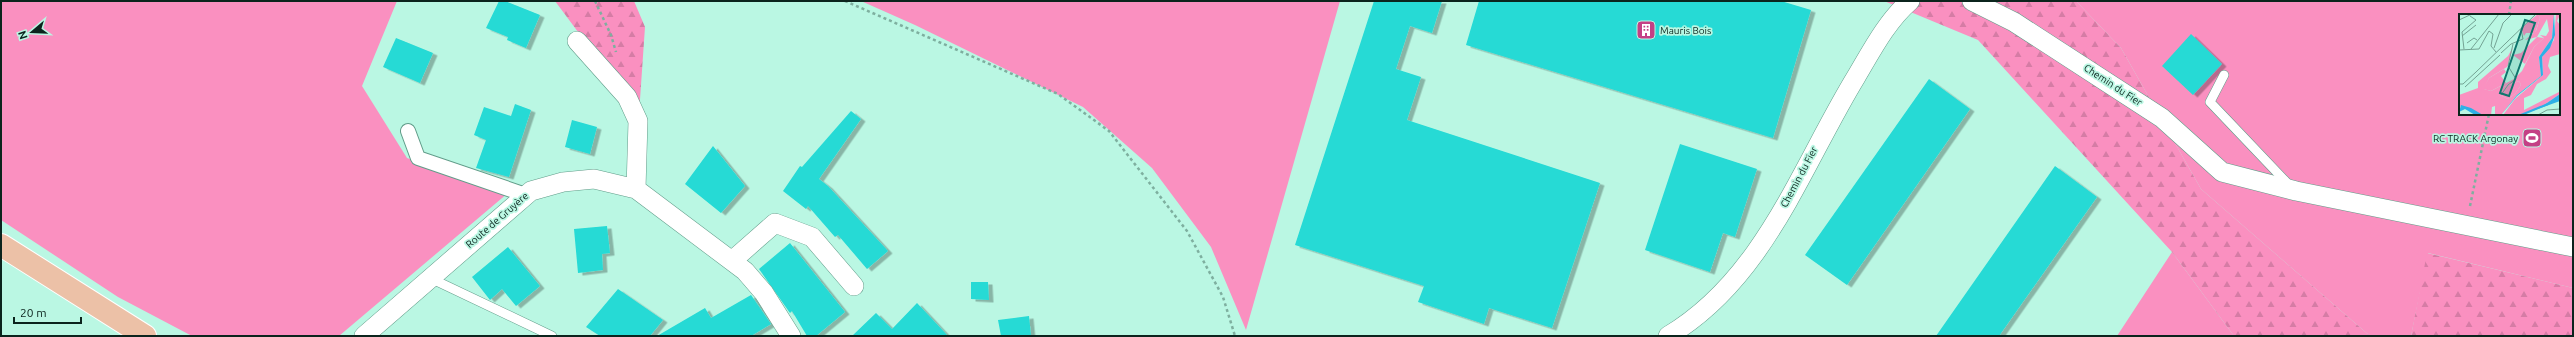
<svg xmlns="http://www.w3.org/2000/svg" width="2574" height="337" viewBox="0 0 2574 337" font-family="Ubuntu,sans-serif">
  <defs>
    <pattern id="forest-firs" width="22" height="20" patternUnits="userSpaceOnUse"><rect width="22" height="20" fill="#fa90c0"/><path d="M5 1l3.5 6h-7zM16 11l3.5 6h-7z" fill="#d57ca5"/></pattern>
    <filter id="shadow"><feDropShadow dx="4.5" dy="2.5" stdDeviation="0" flood-color="#0004"/></filter>
  </defs>
  <rect width="100%" height="100%" fill="#baf7e3"/>
  <path fill="#fa90c0" fill-rule="evenodd" d="M1 1H397L362 86 407 158 508 193 339 336H192L118 297 1 220Z
    M861 1H1340L1246 330 1211 247 1152 168 1083 107 915 25Z
    M2076 1H2573V288L2428 253 2411 336H2370L2201 189 2121 48ZM2460 15H2559V114H2460Z
    M2172 252 2234 336H2117Z"/>
  <path fill="url(#forest-firs)" d="M555 1H634L645 27 639 114Z
    M1884 1H2076L2121 48 2201 189 2370 336H2234L2172 252 1978 40Z
    M2427 253 2573 288V336H2411Z"/>
  <path fill="#25dad5" filter="url(#shadow)" d="M499 1H505L540 15 526 48 507 40 508 37 486 28Z
    M1374 1H1442L1432 33 1410 26 1396 69 1421 77 1407 120 1600 183 1552 328 1489 308 1484 324 1418 302 1424 286 1295 245Z
    M1479 1H1781L1811 10 1773 138 1466 45Z
    M2191 34 2222 64 2193 95 2162 66Z
    M396 38 433 53 420 83 383 67Z
    M1929 79 1970 109 1847 285 1805 255Z
    M515 104 531 110 509 177 476 168 486 140 474 135 484 107 511 116Z
    M851 111 861 119 819 179 828 186 888 251 867 269 838 235 835 237 808 206 806 209 783 191 800 166 802 167Z
    M572 120 597 127 590 154 565 147Z
    M1680 144 1757 169 1735 237 1723 233 1710 272 1645 250Z
    M713 146 745 186 721 213 685 184Z
    M2055 166 2097 197 1999 336H1936Z
    M607 226 610 253 602 254 603 270 578 273 574 229Z
    M790 243 845 312 816 336H807L792 311 790 313 759 269Z
    M508 247 540 286 516 306 502 289 490 300 472 277Z
    M971 282H988L989 300 971 299Z
    M618 289 663 320 650 336H600L586 327Z
    M751 295 771 324 751 336H657L705 308 711 318Z
    M917 303 948 336H852L876 313 892 329Z
    M1029 316 1031 336H1001L998 320Z"/>
  <g fill="none" stroke-linecap="round" stroke-linejoin="round">
    <g stroke="#619c89" stroke-width="10">
      <path id="service" d="M2224 75 2210 102 2290 186
        M430 278 552 336"/>
    </g>
    <g stroke="#619c89" stroke-width="16">
      <path id="pedestrian" d="M408 131 418 158 526 195"/>
    </g>
    <g stroke="#619c89" stroke-width="20">
      <path id="minor" d="M1972 1 2014 22 2162 118 2222 172 2296 191 2573 247
        M577 41 627 97 638 121 636 189
        M733 260 775 223 812 237 854 286
        M364 336 531 191 563 182 594 179 636 189 745 271 764 293 791 336
        M1668 336C1764 279 1801 167 1856 77 1872 50 1887 21 1910 1"/>
    </g>
    <g stroke="#fff" stroke-width="24">
      <path id="primary" d="M1 245 145 336"/>
    </g>
    <path stroke="#7eaf9f" stroke-width="2.5" stroke-dasharray="3 3" stroke-linecap="butt" d="M595 1 611 35 616 52
      M845 1 1058 94 1109 131 1187 231 1223 297 1235 336
      M2509 15 2511 1
      M2470 206 2489 114"/>
    <use href="#service" stroke="#fff" stroke-width="9"/>
    <use href="#pedestrian" stroke="#fff" stroke-width="14"/>
    <use href="#minor" stroke="#fff" stroke-width="19"/>
    <use href="#primary" stroke="#ecc1a7" stroke-width="22"/>
  </g>
  <defs>
    <g id="building-square" transform="scale(1)"><rect x="-9" y="-9" width="18" height="18" rx="4" fill="#c44085" stroke="#baf7e3"/><path d="M-4-6H4V6H1V3H-1V6H-4ZM-2.5-4.3h1.7v1.8h-1.7ZM.8-4.3h1.7v1.8H.8ZM-2.5-1h1.7V.8h-1.7ZM.8-1h1.7V.8H.8Z" fill="#fff"/></g>
    <g id="stadium-square" transform="scale(1)"><rect x="-9" y="-9" width="18" height="18" rx="4" fill="#c44085" stroke="#baf7e3"/><path d="M0-5a6.5 5 0 1 0 0 10a6.5 5 0 1 0 0-10ZM-3.5-1.8h7v3.6h-7Z" fill="#fff"/></g>
  </defs>
  <g fill-rule="evenodd">
    <use href="#building-square" x="1646" y="30"/>
    <use href="#stadium-square" x="2532" y="138"/>
  </g>
  <g text-anchor="middle" dominant-baseline="central" stroke-width="3.5" stroke-linejoin="round" paint-order="stroke">
    <g font-size="10" fill="#0b241d" stroke="#baf7e3" text-anchor="start">
      <text x="1660" y="30">Mauris Bois</text>
      <text x="2518" y="138" text-anchor="end">RC TRACK Argonay</text>
    </g>
    <g font-size="10" fill="#0b241d" stroke="#baf7e3">
      <text transform="translate(2113 85) rotate(33)">Chemin du Fier</text>
      <text transform="translate(1799 177) rotate(-62)">Chemin du Fier</text>
      <text transform="translate(497 220) rotate(-41)">Route de Gruyère</text>
    </g>
  </g>
  <g transform="translate(2459 14)">
    <rect width="101" height="101" fill="#baf7e3"/>
    <path d="M79 0 81 4 76 19H67L65 22 62 14ZM78 23 85 24 75 33 66 50 54 41 62 39ZM45 55 47 58 42 62 47 69 32 77 24 75 30 64ZM60 67 62 71 56 80 49 85 41 81 42 74Z" fill="#fa90c0"/>
    <path d="M79 0H95L93 24 80 43 82 62 58 81 42 101H36V92L33 93 32 101H24L0 92V81L19 74V68L49 42 54 33 48 53 30 64 25 75 32 77 55 65 63 57 75 33 85 24 81 21 87 22 90 17 88 5 78 23 66 26 77 17 81 4ZM60 67 62 71 56 80 49 85 41 81 45 76 42 74ZM97 0 101 1 98 7 101 11V40L91 43 89 52 92 58 87 65 78 70 72 81 65 84V96L92 82 100 78 101 80 85 91 62 101H44L56 85 84 61 83 43 95 26Z" fill="#fa90c0" fill-rule="evenodd"/>
    <path d="M95 0 96 21 91 34 83 43 84 61 58 82 42 101 58 81 82 62 80 43 93 24ZM101 80V87L62 101 85 91ZM2 91 12 94 24 101H16L6 95 0 98Z" fill="#2eb0e7"/>
    <path fill="none" stroke="#2eb0e7" stroke-width="2" d="M62 101 89 90"/>
    <path fill="none" stroke="#74a394" stroke-width="1" d="M0 6 13 0M3 22 17 11M8 29 15 24 18 26M35 34 44 9 53 0M5 35 3 18 17 6 11 2M12 35 40 0M0 36 20 35 30 17 34 20 32 32 37 38M42 39 52 30 64 25 62 15M0 70H4L17 58 77 0M6 73 41 41M42 81 49 71 57 65 49 52 54 30M79 101 88 96 101 95"/>
    <path fill="#0f766e" fill-opacity="0.15" stroke="#0f766e" stroke-width="2" d="M66 6 76 9 50 82 41 79Z"/>
    <rect width="101" height="101" fill="none" stroke="#0b241d" stroke-width="2"/>
  </g>
  <rect width="2574" height="337" fill="none" stroke="#0b241d" stroke-width="4"/>
  <g transform="translate(32 32) rotate(251)" stroke="#baf7e3" stroke-width="3" paint-order="stroke">
  <path d="M0-3L7 15L0 10L-7 15Z" fill="#0b241d"/>
  <text y="-6" font-size="11" font-weight="bold" text-anchor="middle" fill="#0b241d">N</text>
  </g>
  <path d="M14 317v6h67v-6" fill="none" stroke="#0b241d" stroke-width="2"/>
  <text x="20" y="317" font-size="12" fill="#0b241d" stroke="#baf7e3" stroke-width="3" paint-order="stroke">20 m</text>
</svg>
